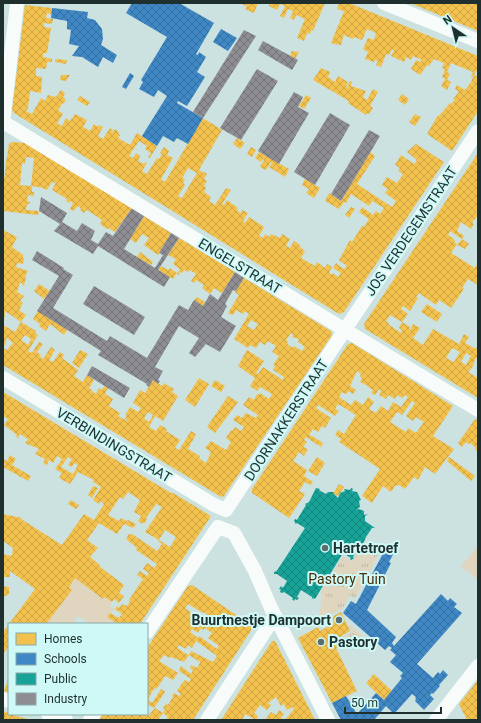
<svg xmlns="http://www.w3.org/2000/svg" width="481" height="723" viewBox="0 0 481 723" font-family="Roboto,sans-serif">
  <defs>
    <pattern id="park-tufts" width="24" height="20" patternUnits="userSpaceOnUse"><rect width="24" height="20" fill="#e0d5be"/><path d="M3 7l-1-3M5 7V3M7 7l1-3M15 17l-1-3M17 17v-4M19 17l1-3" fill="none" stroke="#c0b7a4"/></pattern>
    <pattern id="homes-cross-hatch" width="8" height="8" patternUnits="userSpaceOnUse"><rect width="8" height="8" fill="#f2c14e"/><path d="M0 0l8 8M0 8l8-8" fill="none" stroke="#cfa644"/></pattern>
    <pattern id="schools-cross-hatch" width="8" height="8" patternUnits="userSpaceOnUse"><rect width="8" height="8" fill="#3f88c5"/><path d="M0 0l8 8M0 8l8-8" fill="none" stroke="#3470a0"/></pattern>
    <pattern id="public-cross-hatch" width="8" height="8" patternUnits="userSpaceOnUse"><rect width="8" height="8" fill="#17a398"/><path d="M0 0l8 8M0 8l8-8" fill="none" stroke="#14857c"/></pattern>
    <pattern id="industry-cross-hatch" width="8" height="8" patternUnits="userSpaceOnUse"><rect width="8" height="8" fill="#8d8d92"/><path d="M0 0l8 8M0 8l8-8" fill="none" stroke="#737478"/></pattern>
  </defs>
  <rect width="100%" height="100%" fill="#cbe2e1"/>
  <path fill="#e0d5be" d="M478 546V580L461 566Z
    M75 578 103 599 105 597 112 602 110 606 115 609 107 617 115 622 114 624H90L78 616 72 624H46L72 590 69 587Z"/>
  <path fill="url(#park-tufts)" d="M362 543 379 553 355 598 350 596 342 609 329 615 332 622 320 628 318 624 322 596 321 591 343 556 352 562Z
    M347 623 363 636 342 647 338 639 352 632Z"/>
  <path fill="url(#homes-cross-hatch)" fill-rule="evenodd" d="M238 3H258L254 13 245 9 247 6Z
    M266 3H325L313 31 311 30 310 34 307 33 304 41 297 38 305 19 296 15 294 20 290 18 293 11 288 9 284 18 280 16 285 6 280 4 277 10 269 6V4Z
    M339 3H349L478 56V72L476 71 474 75 478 77V111L452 151 427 134 438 115 439 116 450 103 451 104 455 100 453 99 459 92 455 89 457 85 465 90 471 82 473 77 471 76 473 72 451 63 447 72 450 74 447 80 451 82 447 90 441 86 445 79 442 77 445 69 442 68 444 63 434 59 429 66 427 65 420 75 411 69 416 60 420 62 422 60 413 56 411 60 406 57 404 62 391 56 394 50 392 49 389 55 386 54 381 67 376 65 378 61 375 60 374 62 365 59 368 52 363 49 368 38 374 40 376 33 367 29 362 40 354 37 353 39 344 35 341 45 338 44V45L331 43 344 11 337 9Z
    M410 3H478V31L439 15Z
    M25 5 52 8 51 14 47 13 46 18 53 19 52 24 44 23V27L51 28 47 53H43V57L52 59V62H47L46 69 36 68V76L42 77 41 93 30 91 28 108 26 111 32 114 41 98 45 101 48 95 56 97 61 90 65 93 63 97 66 100 64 103 62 104 58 110 63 114 57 123 62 126 66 118 70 121 75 114 87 120 83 127 90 131 94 124 98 127 99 125 103 127 98 136 103 139 110 128 113 130 111 134 115 129 119 132 118 133 120 135 118 138 130 145 137 133 157 146 150 158 148 157 151 153 145 149 147 146 139 141 129 156 133 158 136 153 140 156 138 161 144 164 145 162 147 163 142 171 147 174 157 158 159 159 162 154 160 153 164 147 169 151 167 155 173 158 161 179 165 182 203 118 222 130 199 170 204 173V172L207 174 204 179 207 181 204 186 206 188 204 192 211 197 209 201 215 205 226 188 231 190 222 204 224 205 227 200 238 208 237 211 241 213 242 210 248 213 243 221 245 223 249 217 264 227 259 236 263 238 265 234 269 237 271 234 280 238 282 234 290 239 286 246 290 248 294 241 299 244 301 248 305 251 301 258 315 266 317 262 325 268 327 264 332 267 329 273 332 275 333 273 338 277 341 273 333 268 336 263 344 269 347 266 339 260 350 240 352 242 362 226 364 227 369 219 359 212 362 207 373 215 376 211 380 214 384 208 372 201 369 206 351 194 346 203 344 202 339 209 325 201 329 193 341 201 370 152 375 156 357 184 392 207 396 201 385 193 388 189 382 185 387 177 397 183 403 174 398 171 400 168 395 165 401 155 414 164 417 160 407 152 416 144 444 162 344 312 339 314 14 113 12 110ZM188 168 197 173 182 198 178 196 185 185 183 183 185 179 182 178Z
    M292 51 299 52 295 59 290 56Z
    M55 59 67 60 66 64 55 62Z
    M321 68 330 72 328 77 335 82 338 76 348 82 346 87 347 88 350 81 352 82 351 86 366 91 363 97 367 100 373 89 378 92 370 106 373 108 369 114 367 113 366 115 348 103 349 101 313 80Z
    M61 75H70L66 81 60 80Z
    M402 94 409 99 405 105 398 100Z
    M306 95 311 98 304 109 299 106Z
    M80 96 90 102 87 106 77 100Z
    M415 114 421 117 415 126 409 122Z
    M237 138 245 143 240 149 233 144Z
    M11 142 26 143 132 208 115 232 108 228 107 229 100 224 102 220 90 212 86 210 84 213 80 210 81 208 78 206 73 211 70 209 73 203 70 201 69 203 66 201 67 199 52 190 56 182H55L54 183 52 182 47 190 43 188 32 186V192H34V196L28 195 27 201 30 202 29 204H27L26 210 39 211 38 215 3 211V190L6 162 9 144ZM26 157 34 158 31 186 20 185 22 163 25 164Z
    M251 147 256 150 252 157 247 154Z
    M259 152 289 169 285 177 269 167 272 163 271 162 266 170 260 167 264 160 263 159 261 162 255 158Z
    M478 153V209L476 212 478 215 472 223 474 224 471 229 461 222 457 231 464 236 462 239 469 244 465 249 457 245 462 239 450 231 448 235 453 238 455 241 454 242 457 244 451 253 475 268 478 263V285L468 279 462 288 464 289 451 308 439 300 436 305 419 293 416 297 418 298 410 311 403 306 401 309 408 314 402 322 390 315 386 321 389 323 388 324 401 333 402 330 399 328 402 322 410 327 409 329 410 330 413 324 420 328 413 338 423 345 433 329 459 344 464 334 469 337 465 343 476 349 478 345V358H476L473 365H474L468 372 478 378V398L365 329 364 324ZM452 348 460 352 454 362 446 358ZM466 353 471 356 466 365 461 362Z
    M305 179 320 188 314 198 306 193 309 189 302 185Z
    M351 207 355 209 349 218 345 215Z
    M144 216 171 233 158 255 144 245 149 238 142 234 136 243 130 239Z
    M3 230 17 237 12 247 23 255V258H24L23 264 17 263 16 267 28 271 25 276 26 277 24 286 20 282 17 292 24 296 20 301 23 303 19 310 26 315 21 322 36 331 35 333 38 335 28 351 32 353 39 342 43 344 37 352 41 355 40 357 43 359 51 347 55 350 49 360 53 362 60 352 64 355 62 358 78 370 74 376 83 382 87 375 94 380 89 388 92 390V391L96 394 99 388 102 390 104 386 108 388 105 394 113 399 109 406 120 413 118 416 127 421V420L125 418 127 415H125L130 407 138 412 141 408 133 403 140 390 145 393 153 380 162 386 164 383 174 389 172 392 178 396 163 421 155 416 149 427 156 431 160 425 167 429 166 431 180 440 175 448 179 450 191 431 196 434 188 449 200 456 199 458 206 463 211 452 205 448 211 441 226 450 231 442 226 438 231 430 232 431 235 427 241 431 244 427 233 420 237 415 242 418 246 413 256 418 258 415 243 405 249 397 254 400 257 394 258 395 260 393 269 399 272 394 260 387 257 391 250 386 255 378 238 366 247 350 264 361 256 373 258 374 263 367 283 380 284 377 273 370 275 366 273 365 279 356 272 352 276 346 268 341 265 345 260 342 256 348 250 345 248 348 234 339 249 314 245 311 243 314 236 310 233 315 228 313 239 295 235 292 244 278 331 331 332 335 224 496 221 497 208 489 3 365V325L15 332 21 322 5 311 4 323H3ZM251 320 258 324 254 330 247 326ZM291 333 293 335 292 337 299 339 298 342 305 347 302 351 294 346 293 348 287 344 288 342 286 340ZM25 335 31 339 28 345 21 340ZM7 338 13 343 7 350 3 348 6 343 5 342ZM148 412 153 415 149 422 144 418Z
    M179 238 235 272 222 293 214 288 210 294 202 288 204 285 196 280 194 283 191 281 196 274 190 270 188 272 184 270 182 273 180 272 179 275 177 274 180 269 173 264 176 259 168 255Z
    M140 252 153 262 151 265 137 257Z
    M161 266 168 270 170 268 177 273 173 279 158 270Z
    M39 284 50 291 44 299 34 291Z
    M197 297 205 302 203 306 194 300Z
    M427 304 442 314 437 322 421 312Z
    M38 311 67 330 64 335 50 324 46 331 39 326 40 324 33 319Z
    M352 343 453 406 433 436 454 449 435 474 425 467 418 480 414 477 405 489 399 485 395 486 391 492 383 486 372 503 362 496 380 469 339 442 341 439 335 435 338 430 344 434 356 415 338 404 335 409 339 411 335 416 318 405 316 408 331 418 325 428 322 426 318 432 313 429 309 435 312 436 323 443 321 447 306 437 304 440 307 442 303 447 308 449 304 456 299 452 293 461 307 470 304 476 313 482 311 485 305 482 299 491 305 494 289 518 252 493V489L348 344ZM357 371 361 374 360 376 362 378 360 382 368 386H367L373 390 371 393 375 395 379 389 381 391 379 395 386 399 388 395 395 399 397 395 402 398 405 395 408 397 401 407 393 402 388 411 381 406 376 413 369 409 374 402 368 397 363 405 355 400 351 405 339 397 342 392 346 394 349 391 353 394 356 390 350 386ZM412 401 415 403 406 416 413 421 416 417 424 422 416 433 408 428 406 432 390 422 397 412 402 415Z
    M80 350 88 354 79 368 72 363Z
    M199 378 209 384 195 407 185 400Z
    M215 380 225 386 221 392 211 386Z
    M3 392 171 493H173L211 516 140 624H118L107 617 110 613 119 618 122 614 115 609 117 606 119 608 122 604 127 606 130 601 129 600 143 579 137 575 140 571 147 576 149 573 143 569 147 563 154 568 157 564 136 550 137 548 126 539 129 534H132L157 551 162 544 158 541 159 540 170 547 176 537 165 530 159 540 145 532 162 507 156 504 146 518 147 519 144 524 143 522 142 524 138 521 141 516 134 512 140 500 128 492 123 499 120 497 108 515 119 521 121 518 127 521 128 520 136 524 133 528 124 524 117 534 99 523 87 540 98 548 90 557 100 565 99 566 124 585 119 593 124 596 119 603 114 599 112 602 105 597 103 599 75 578 69 587 72 590 46 624H9L35 589 10 571V577H3V554L12 556 13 548 3 541V514L22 518 21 519 62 545 84 514 94 520 104 504 101 501 99 504 93 500 101 487 93 482 94 480 78 472 70 484 59 478 62 473 55 469 62 459 57 456 53 463 49 460 47 465 43 463 45 459 35 454 39 449 25 443 28 439 20 434 18 438 16 437 17 435 4 425 8 419 3 416ZM68 457 72 459 68 465 72 467 74 463 78 465 73 474 61 467Z
    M228 396 238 402 215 433 207 427Z
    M475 419 478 421V452L475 450 476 448 470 443 469 444 466 442 462 447 458 443Z
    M10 455 16 459 12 465 31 476 28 481 3 467 5 464 3 462V459L7 461Z
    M317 457 325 463 317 476 308 471Z
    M449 457 475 476 471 481 447 461Z
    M339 484 344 487 338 496 333 494Z
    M93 486 98 488 92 498 88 495Z
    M71 500 79 505 76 509 68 504Z
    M192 585 251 625 252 629 193 720H166L168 717 163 713 165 709 163 708 166 704 168 705 173 697 172 696 174 693 179 696 181 694 177 691 182 683 185 680 189 682 191 679 179 671 181 666 191 674 193 670 190 668 191 665 197 668 200 663V662L189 655 184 662 171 657 170 658 164 655 159 661 178 673 173 680 165 676 158 687 156 689 155 688 152 692 148 700 152 703 161 689 165 692 154 708 147 704V648L188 586ZM188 604 203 613 204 612 207 614 199 627 196 624 199 619 185 608ZM201 628 203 630 205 628 212 633 208 638 219 646 217 649 199 636 198 638 190 632 192 629 198 633ZM196 641 217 656 213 662 191 651 189 655 181 651V650L177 648 179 645 186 649 188 645 192 648Z
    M3 586 9 587V594L6 596H3Z
    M341 612 350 631 336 639 340 646 336 648 357 691 332 703 298 638 318 627 320 631 334 623 332 617Z
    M9 624V646L3 654V632Z
    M272 641H275L315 720H285L294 709 293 707 287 710 284 704 281 706 276 697 268 703 271 705 267 710 260 705 254 713 258 716 256 720 245 714 242 720H221Z
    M374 674 392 691 384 700 366 683Z
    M9 677V693L4 691Z
    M478 680V720H467L459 704Z
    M155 708 163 713 158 720H99L103 714H144L148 716Z
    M279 710 284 714 281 718 283 720H265L271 712 276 715Z
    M3 711 9 713V714L31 720H3Z"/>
  <path fill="url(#schools-cross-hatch)" d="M132 3H179L214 23 196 54 198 55 199 52 206 57 197 72 205 77 187 106 178 101 177 103 203 118 188 144 177 138 174 142 163 136 157 146 142 136 167 96 158 90 154 97 139 89 143 82 141 80 167 37 126 13Z
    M52 8 88 12 87 18 95 20 102 29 103 39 101 45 117 55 113 63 103 57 98 67 82 57 72 56 79 46 69 44 71 30 67 29V21L51 18Z
    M221 29 237 38 228 51 213 42Z
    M130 73 134 76 126 89 122 87Z
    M387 546 395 551 389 562 391 563 367 610 396 637 392 643 394 646 441 594 448 601 450 598 457 604 454 607 462 613 417 664 433 678 438 672 440 674 443 670 448 675 439 685 440 686 433 694 432 693 430 695 434 699 424 710 415 701 416 699 415 698 416 697 412 694 394 714 386 706 374 720H341L332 703 346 696 357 714 376 693 384 700 402 678 400 676 403 673 390 662 396 655 390 650 392 648 389 646 385 650 343 613 351 601 356 604Z"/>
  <path fill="url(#public-cross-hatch)" d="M316 488 320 489 319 490 326 494 328 492H334L333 493 338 498 340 493 345 491 344 489 350 490 351 488 353 489 352 491 357 492 361 500 359 501 360 507 356 510 359 509 364 511V515L368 514 365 516V521L375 528H372L366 537 363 544 362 543 353 557 354 558 353 559 351 560 350 559 351 558 343 553 315 599 313 598 312 599V597L301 590 297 597 299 598 297 600 295 599 294 601 292 599 293 598 284 592 282 593 280 592 281 590 279 589 281 586 283 588 287 581 277 574H274V573L275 571 276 572 305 528 297 523 296 524 295 523V522L294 521 295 519 297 520 306 505 305 504 309 502Z"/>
  <path fill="url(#industry-cross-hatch)" d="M244 30 256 36 203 118 193 112Z
    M263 41 298 60 292 70 258 50Z
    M257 69 278 81 241 140 220 128Z
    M294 92 303 97 298 107 309 113 279 164 258 151Z
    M330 113 350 125 315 185 294 172Z
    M369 130 380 136 341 201 331 194Z
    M41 197 67 213 62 222 77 231 82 223 95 231 91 240 98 244 106 232 113 236 132 208 144 216 124 249 155 268 163 255 159 253 171 233 179 238 158 270 170 277 164 287 98 246 93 254 54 231 60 224 39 211Z
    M37 251 64 268 63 269 73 275 53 308 107 341 110 336 147 358 179 305 188 310 194 300 203 306 210 294 218 300 235 272 244 278 236 291 233 290 225 304 227 306 221 317 236 326 220 352 206 344 195 357 189 353 199 338 179 326 155 367 163 371 158 380 160 381 158 384 153 380 149 387 146 385 147 384 98 355 101 351 37 311 59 276 32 260Z
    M94 286 145 317 134 335 83 304Z
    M92 366 130 388 124 398 87 375Z"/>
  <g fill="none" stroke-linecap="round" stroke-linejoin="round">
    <path stroke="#f7fbfa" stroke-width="14" d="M384 3 478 41
      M3 122 345 330 478 410
      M3 123 17 3
      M3 378 214 505 226 510 350 322 478 131
      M147 632 218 527 234 533 255 571 271 608 328 720
      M3 699 9 701
      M48 714 66 720
      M90 720 94 714
      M207 720 275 616
      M436 720 478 666"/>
  </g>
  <g fill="#5b6e6d" stroke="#cef9f7" stroke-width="1.5">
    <circle cx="325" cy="548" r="4"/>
    <circle cx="339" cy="620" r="4"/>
    <circle cx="321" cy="642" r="4"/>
  </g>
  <g text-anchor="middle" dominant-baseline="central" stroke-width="4" stroke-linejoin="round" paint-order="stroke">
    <g font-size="14" fill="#1e2f2e" stroke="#cef9f7">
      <text transform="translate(411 231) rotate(-56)">JOS VERDEGEMSTRAAT</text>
      <text transform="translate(240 266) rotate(31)">ENGELSTRAAT</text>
      <text transform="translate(286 420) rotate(-57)">DOORNAKKERSTRAAT</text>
      <text transform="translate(114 445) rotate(31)">VERBINDINGSTRAAT</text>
    </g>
    <g font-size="14" font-weight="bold" fill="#1e2f2e" stroke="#cef9f7" text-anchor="start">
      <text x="333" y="548">Hartetroef</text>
      <text x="331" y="620" text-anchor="end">Buurtnestje Dampoort</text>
      <text x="329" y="642">Pastory</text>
    </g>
    <g font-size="14" fill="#472c08" stroke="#cef9f7">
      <text x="347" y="579">Pastory Tuin</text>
    </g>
  </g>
  <rect width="481" height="723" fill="none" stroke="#1e2f2e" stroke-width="8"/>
  <rect x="8" y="623" width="140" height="92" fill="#cef9f7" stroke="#88a8a7"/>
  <rect x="16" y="633" width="20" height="12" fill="#f2c14e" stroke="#88a8a7"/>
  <text x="44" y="643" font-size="12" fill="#1e2f2e">Homes</text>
  <rect x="16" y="653" width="20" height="12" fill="#3f88c5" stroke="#88a8a7"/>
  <text x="44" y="663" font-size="12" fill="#1e2f2e">Schools</text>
  <rect x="16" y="673" width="20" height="12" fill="#17a398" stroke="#88a8a7"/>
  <text x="44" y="683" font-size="12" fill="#1e2f2e">Public</text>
  <rect x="16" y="693" width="20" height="12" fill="#8d8d92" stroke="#88a8a7"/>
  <text x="44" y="703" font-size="12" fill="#1e2f2e">Industry</text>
  <g transform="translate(453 28) rotate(325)" stroke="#cef9f7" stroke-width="3" paint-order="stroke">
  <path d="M0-3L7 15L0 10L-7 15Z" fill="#1e2f2e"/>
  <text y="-6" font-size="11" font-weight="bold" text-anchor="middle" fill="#1e2f2e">N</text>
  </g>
  <path d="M345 707v6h96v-6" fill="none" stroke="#1e2f2e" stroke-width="2"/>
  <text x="351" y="707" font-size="12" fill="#1e2f2e" stroke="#cef9f7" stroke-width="3" paint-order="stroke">50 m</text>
</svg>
